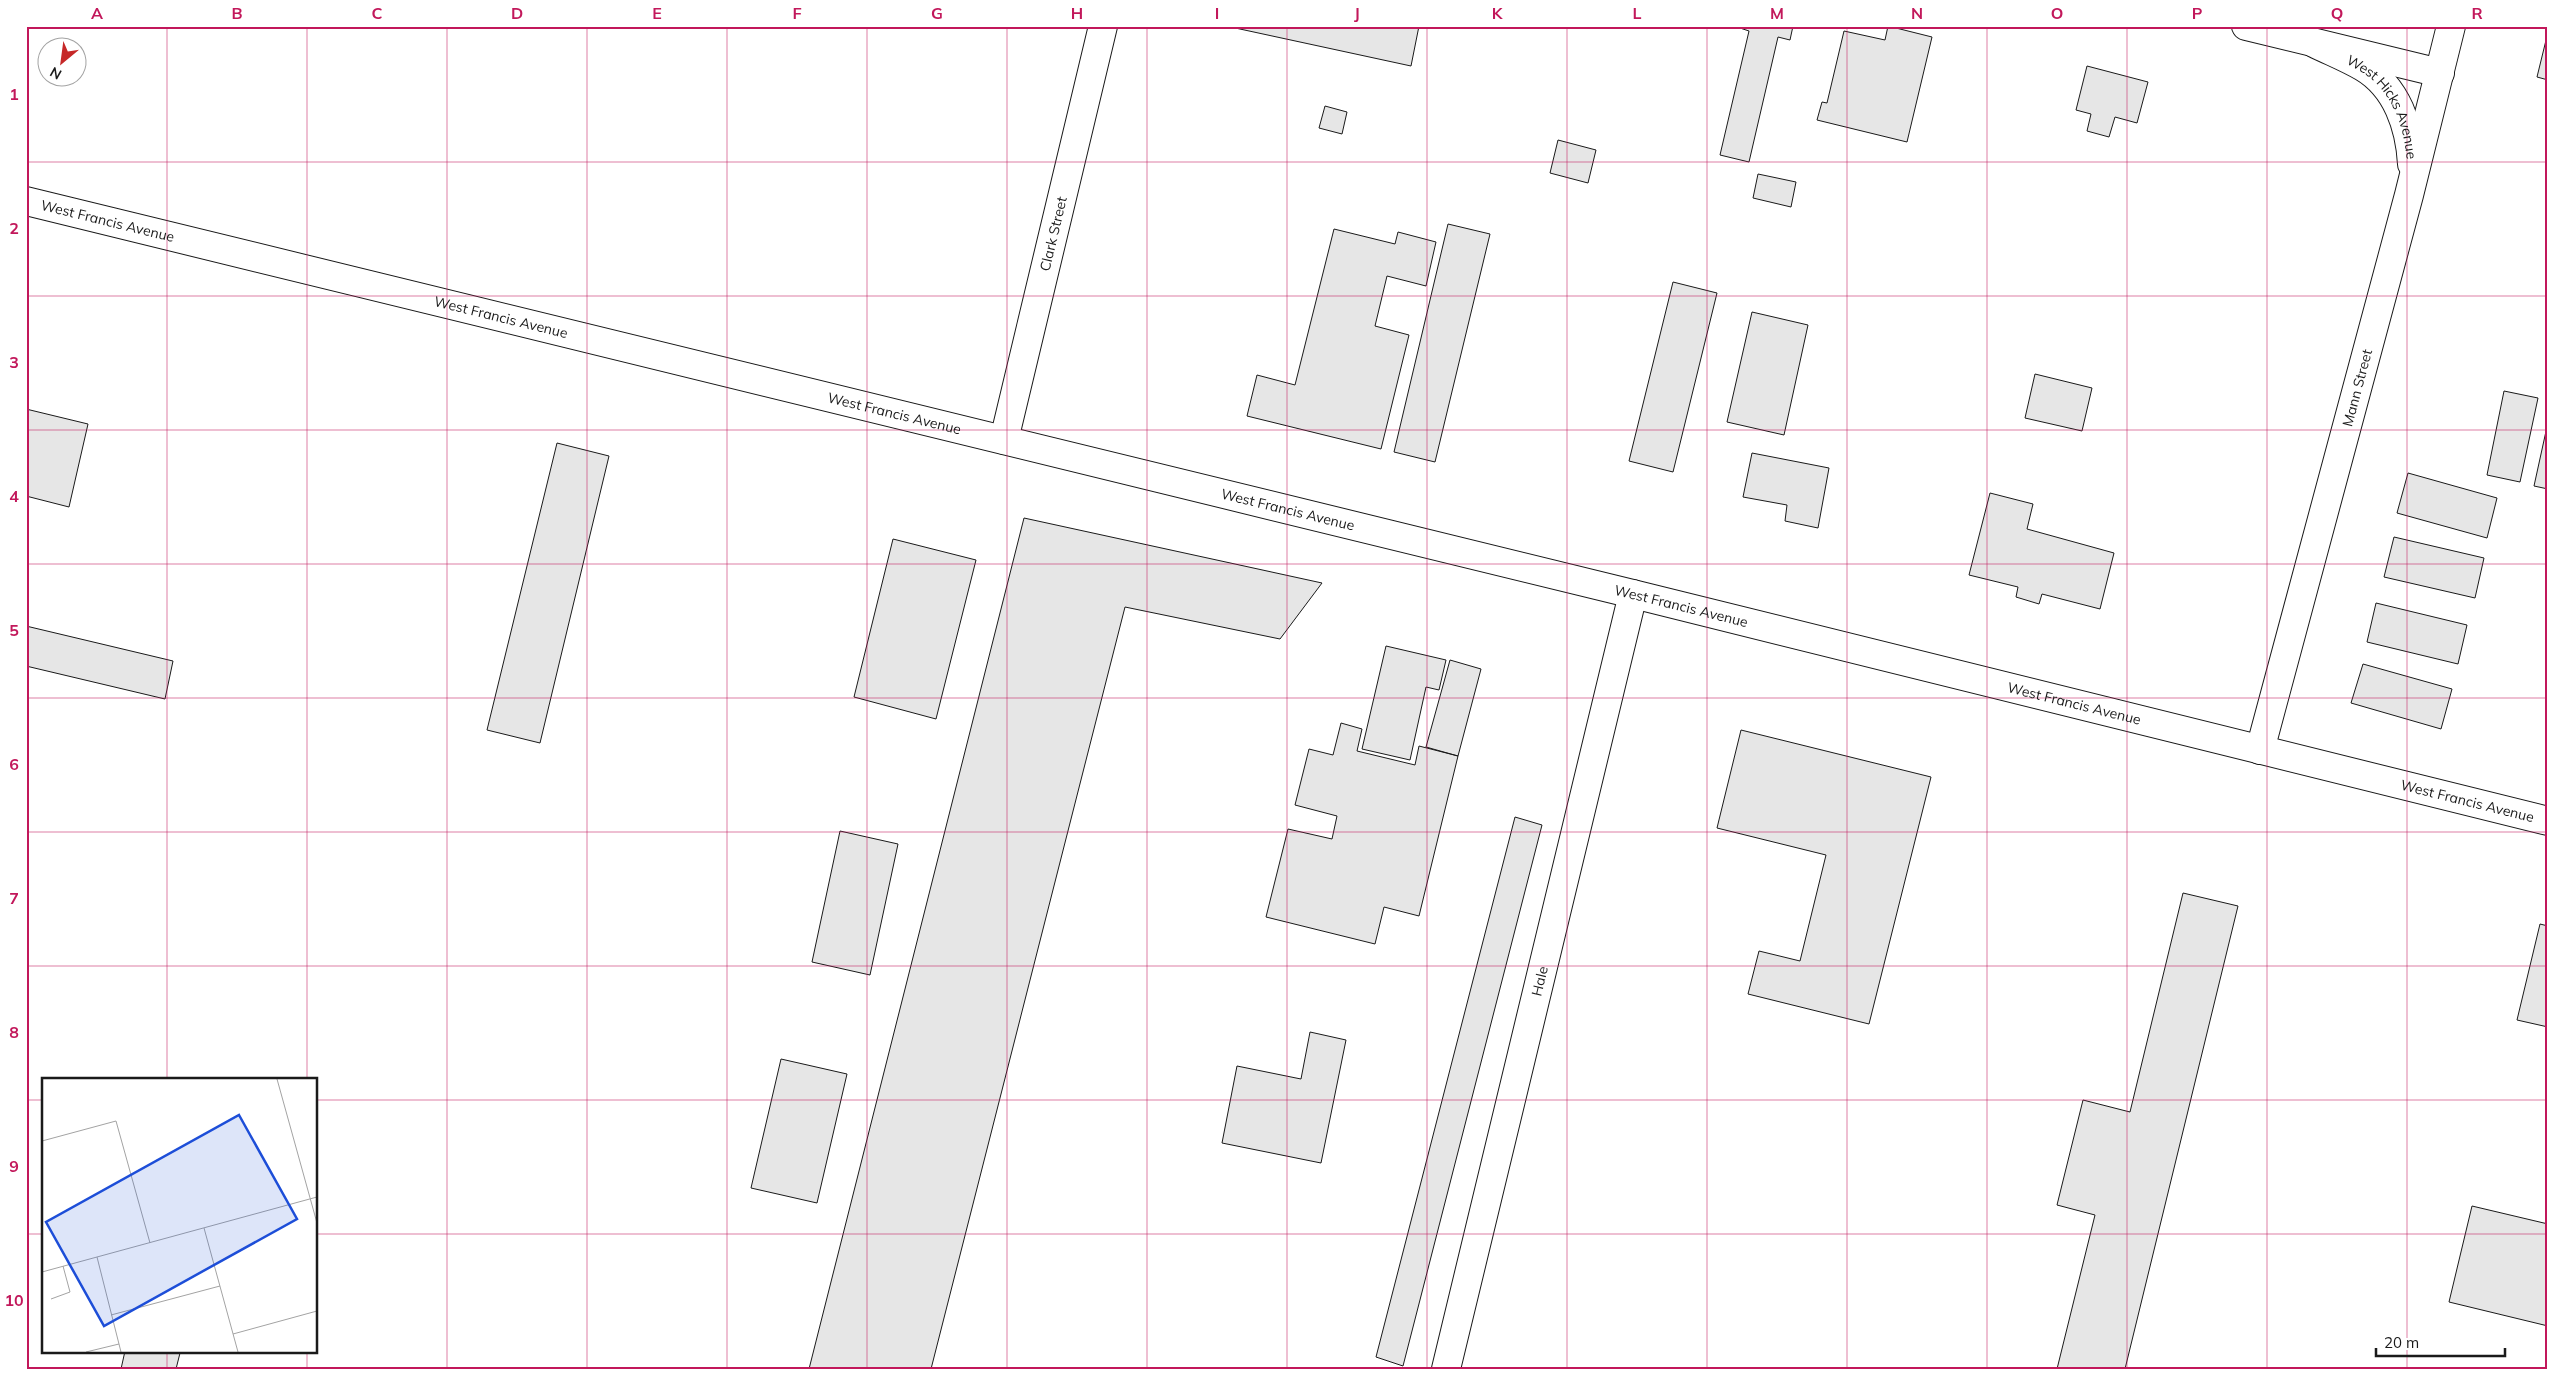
<svg xmlns="http://www.w3.org/2000/svg" width="2574" height="1395" viewBox="0 0 2574 1395" font-family="Mulish,sans-serif">
  <rect width="100%" height="100%" fill="#fff"/>
  <path fill="#e6e6e6" stroke="#1a1a1a" d="M1226 26H1419L1411 66Z
    M1734 26H1793L1790 40 1778 37 1749 162 1720 155 1749 31Z
    M1888 26 1932 37 1907 142 1817 120 1822 102 1827 103 1844 31 1885 40Z
    M2548 32V80L2537 77Z
    M2087 66 2148 82 2137 123 2115 117 2109 137 2087 131 2091 114 2076 110Z
    M1325 106 1347 112 1342 134 1319 128Z
    M1558 140 1596 150 1588 183 1550 173Z
    M1758 174 1796 182 1791 207 1753 198Z
    M1448 224 1490 234 1435 462 1394 452Z
    M1334 229 1395 244 1398 232 1436 242 1426 286 1387 276 1375 326 1409 335 1381 449 1247 416 1257 375 1295 385Z
    M1673 282 1717 293 1673 472 1629 461Z
    M1752 312 1808 325 1784 435 1727 422Z
    M2035 374 2092 388 2082 431 2025 418Z
    M2504 391 2538 398 2520 482 2487 475Z
    M26 409 88 424 69 507 26 496Z
    M2548 422V489L2534 486Z
    M557 443 609 456 540 743 487 730Z
    M1752 453 1829 468 1818 528 1785 521 1787 505 1743 497Z
    M2408 473 2497 498 2487 538 2397 513Z
    M1990 493 2033 504 2027 529 2114 553 2100 609 2042 594 2039 604 2016 597 2018 587 1969 575Z
    M1024 518 1322 583 1280 639 1125 607 931 1369H809Z
    M2394 537 2484 558 2475 598 2384 577Z
    M893 539 976 560 936 719 854 697Z
    M2376 603 2467 625 2458 664 2367 642Z
    M26 626 173 661 165 699 26 666Z
    M1386 646 1446 660 1439 690 1426 687 1410 760 1362 749Z
    M1450 660 1481 669 1458 756 1426 747Z
    M2363 664 2452 689 2441 729 2351 703Z
    M1341 723 1362 729 1357 751 1415 765 1419 746 1458 756 1419 916 1384 907 1375 944 1266 917 1288 829 1332 839 1337 816 1295 805 1309 749 1333 755Z
    M1741 730 1931 777 1869 1024 1748 994 1759 951 1800 961 1826 855 1717 828Z
    M1515 817 1542 825 1403 1366 1376 1357Z
    M840 831 898 844 870 975 812 962Z
    M2183 893 2238 906 2125 1369H2057L2095 1215 2057 1205 2083 1100 2130 1112Z
    M2540 924 2548 926V1027L2517 1020Z
    M1310 1032 1346 1040 1321 1163 1222 1143 1237 1066 1301 1079Z
    M781 1059 847 1074 817 1203 751 1188Z
    M2472 1206 2548 1224V1326L2449 1302Z
    M125 1351H174L180 1353 176 1369H121Z"/>
  <g fill="none" stroke-linecap="round" stroke-linejoin="round">
    <g stroke="#1a1a1a" stroke-width="30">
      <g id="minor">
        <path d="M2246 26 2440 73"/>
        <path id="s1" d="M2314 43C2330 51 2348 58 2363 67 2397 87 2410 127 2412 164"/>
        <path id="s2" d="M1004 440 1103 26"/>
        <path id="s3" d="M2260 750 2409 195 2451 26"/>
        <path id="s4" d="M1446 1369 1633 594"/>
      </g>
    </g>
    <g stroke="#1a1a1a" stroke-width="30">
      <g id="tertiary">
        <path id="s5" d="M26 201 1633 594 2548 821"/>
      </g>
    </g>
    <use href="#minor" stroke="#fff" stroke-width="28"/>
    <use href="#tertiary" stroke="#fff" stroke-width="28"/>
  </g>
  <path fill="none" stroke="#c2185b" stroke-width="1" stroke-opacity="0.55" d="M167 26V1079M307 26V1079M447 26V1369M587 26V1369M727 26V1369M867 26V1369M1007 26V1369M1147 26V1369M1287 26V1369M1427 26V1369M1567 26V1369M1707 26V1369M1847 26V1369M1987 26V1369M2127 26V1369M2267 26V1369M2407 26V1369M26 162H2548M26 296H2548M26 430H2548M26 564H2548M26 698H2548M26 832H2548M26 966H2548M26 1100H44M316 1100H2548M26 1234H44M316 1234H2548M167 1351V1369M307 1351V1369"/>
  <g text-anchor="middle" dominant-baseline="central" stroke-width="4" stroke-linejoin="round" paint-order="stroke">
    <g font-size="14" fill="#1a1a1a" stroke="#fff">
      <text stroke="none"><textPath href="#s1" startOffset="100">West Hicks Avenue</textPath></text>
      <text stroke="none"><textPath href="#s5" startOffset="84">West Francis Avenue</textPath></text>
      <text stroke="none"><textPath href="#s2" startOffset="212">Clark Street</textPath></text>
      <text stroke="none"><textPath href="#s5" startOffset="489">West Francis Avenue</textPath></text>
      <text stroke="none"><textPath href="#s3" startOffset="375">Mann Street</textPath></text>
      <text stroke="none"><textPath href="#s5" startOffset="894">West Francis Avenue</textPath></text>
      <text stroke="none"><textPath href="#s5" startOffset="1299">West Francis Avenue</textPath></text>
      <text stroke="none"><textPath href="#s5" startOffset="1704">West Francis Avenue</textPath></text>
      <text stroke="none"><textPath href="#s5" startOffset="2109">West Francis Avenue</textPath></text>
      <text stroke="none"><textPath href="#s5" startOffset="2514">West Francis Avenue</textPath></text>
      <text stroke="none"><textPath href="#s4" startOffset="399">Hale</textPath></text>
    </g>
  </g>
  <g transform="translate(42 1078)">
    <rect width="275" height="275" fill="#fff"/>
    <path fill="none" stroke="#a3a3a3" stroke-width="1" d="M235 1 275 145M0 63 74 43 108 165M162 150 196 274M55 179 79 274M0 194 275 119M9 221 28 214 21 188M69 237 178 208M191 256 275 233M44 274 77 266"/>
    <path fill="#1d4ed8" fill-opacity="0.15" stroke="#1d4ed8" stroke-width="2.5" d="M197 37 255 141 62 248 4 144Z"/>
    <rect width="275" height="275" fill="none" stroke="#1a1a1a" stroke-width="2.5"/>
  </g>
  <rect width="2574" height="1395" fill="none" stroke="#ffffff" stroke-width="55"/>
  <g transform="translate(62 62) rotate(209)"><circle r="24" fill="#ffffff" stroke="#a3a3a3"/>
  <path d="M0-4L9 19L0 12L-9 19Z" fill="#c62828"/>
  <text y="-8" font-size="14" font-weight="bold" text-anchor="middle" fill="#1a1a1a">N</text>
  </g>
  <path d="M2376 1348v8h129v-8" fill="none" stroke="#1a1a1a" stroke-width="2.5"/>
  <text x="2384" y="1348" font-size="15" fill="#1a1a1a" stroke="#ffffff" stroke-width="4" paint-order="stroke">20 m</text>
  <rect x="28" y="28" width="2518" height="1340" fill="none" stroke="#c2185b" stroke-width="2"/>
  <g font-size="16" text-anchor="middle" font-weight="bold" fill="#c2185b">
    <text x="97" y="19">A</text>
    <text x="237" y="19">B</text>
    <text x="377" y="19">C</text>
    <text x="517" y="19">D</text>
    <text x="657" y="19">E</text>
    <text x="797" y="19">F</text>
    <text x="937" y="19">G</text>
    <text x="1077" y="19">H</text>
    <text x="1217" y="19">I</text>
    <text x="1357" y="19">J</text>
    <text x="1497" y="19">K</text>
    <text x="1637" y="19">L</text>
    <text x="1777" y="19">M</text>
    <text x="1917" y="19">N</text>
    <text x="2057" y="19">O</text>
    <text x="2197" y="19">P</text>
    <text x="2337" y="19">Q</text>
    <text x="2477" y="19">R</text>
    <text x="14" y="100">1</text>
    <text x="14" y="234">2</text>
    <text x="14" y="368">3</text>
    <text x="14" y="502">4</text>
    <text x="14" y="636">5</text>
    <text x="14" y="770">6</text>
    <text x="14" y="904">7</text>
    <text x="14" y="1038">8</text>
    <text x="14" y="1172">9</text>
    <text x="14" y="1306">10</text>
  </g>
</svg>
